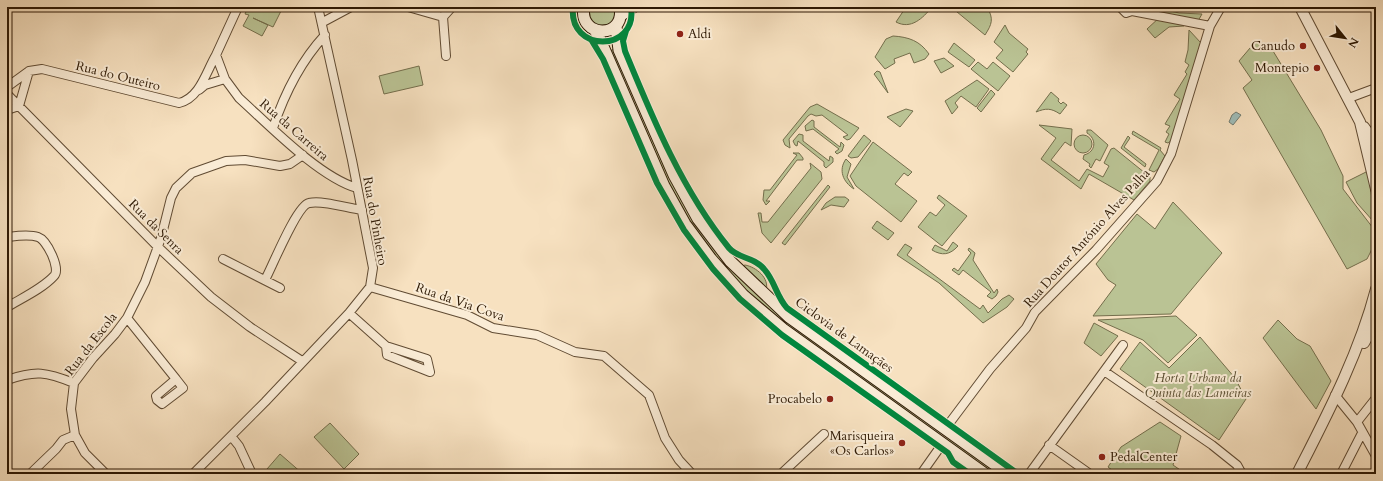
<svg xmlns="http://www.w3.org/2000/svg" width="1383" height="481" viewBox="0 0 1383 481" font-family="Cardo,serif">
  <rect width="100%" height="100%" fill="#f7e1c0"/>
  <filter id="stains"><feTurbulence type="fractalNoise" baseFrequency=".005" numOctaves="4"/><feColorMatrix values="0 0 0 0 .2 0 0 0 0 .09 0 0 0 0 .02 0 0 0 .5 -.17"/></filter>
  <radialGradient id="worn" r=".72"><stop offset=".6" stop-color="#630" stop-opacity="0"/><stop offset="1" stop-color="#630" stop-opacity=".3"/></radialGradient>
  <path fill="#bac394" stroke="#746e4c" d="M248 7H283L273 27 253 18 268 25 262 36 243 26 249 15 245 14Z
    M589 7H615V18L610 24 598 26 589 18Z
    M906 7H932C923 18 911 30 896 22Z
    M951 7H987C994 19 992 24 985 35Z
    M1125 7H1153L1179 13 1202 14 1198 21Z
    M1160 17 1180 21 1184 26 1169 27 1155 38 1147 29Z
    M1005 25 1009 33 1028 49 1026 52 1028 54 1013 72 996 58 1003 50 994 42Z
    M1189 30 1201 43 1172 140 1168 143 1165 142 1169 134 1166 132 1170 126 1165 124 1180 99 1174 95 1187 74 1185 72 1189 65 1185 62 1188 50Z
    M893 36C909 37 920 41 929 54L925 59 914 63 910 53 894 59 895 63 885 69 875 57 886 39Z
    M1256 41 1270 46 1321 130 1343 176V189L1373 228 1374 245 1367 259 1347 269 1243 88 1252 80 1239 61Z
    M954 43 975 60 969 67 948 52Z
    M615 49 670 177 731 268 1003 474H992L781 323 745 291 697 234 674 196 609 51Z
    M944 58 954 66 941 73 934 61Z
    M978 62 987 69 993 62 1010 76 998 91 971 69Z
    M419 66 423 85 384 94 379 76Z
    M877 71 880 72 888 93 874 74Z
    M977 80 989 89 976 107 961 96 955 103 958 107 952 114 945 101Z
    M991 90 995 94 981 112 977 108Z
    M1051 92 1059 99 1058 101 1061 104 1063 102 1067 105 1060 114C1051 108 1046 108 1036 112Z
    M817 104 859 128 850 139 847 140 843 137 848 135 822 115 816 116 811 114 808 116 789 139 790 148 785 145 783 140 810 107Z
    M906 109 913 111 900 127 887 117Z
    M812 120 814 121V127L840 147 841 142 844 145 842 151 837 154 835 152 839 149 813 129 806 131 805 126Z
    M1039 125 1072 129 1071 146 1065 142 1051 160 1079 181 1087 169 1103 177 1109 166 1104 163 1111 149 1114 148 1150 177V181L1134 200 1089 174 1081 189 1041 159 1056 138Z
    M1087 130H1091L1108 145 1100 161 1096 159 1091 168 1089 166 1090 164 1083 159 1084 155C1096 152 1097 139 1087 133Z
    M1133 131 1161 148 1160 150 1165 156 1158 169 1154 172 1149 170 1159 150 1132 134Z
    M799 134 803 135V141L829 161 830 156 833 158V162L826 168 824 166V162L798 141 797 146 795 145 793 141Z
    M864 135 871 141 858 157 851 158 848 156Z
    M1074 144a9 9 0 1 1 18 0a9 9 0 1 1-18 0Z
    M1128 136 1130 138 1124 147 1146 164 1145 167 1121 148Z
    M873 142 912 172 908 176 904 173 895 184 917 201 901 222 856 186 850 176Z
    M793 153H799L803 158V160H797L766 201H770L766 205 763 200 764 190H770L797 155Z
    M846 159 851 164 847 177 854 189C843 182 838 170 846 159Z
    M810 163 821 172 822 179 771 243 762 233 758 213H761L762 222H768L811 168Z
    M1368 171 1375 220 1373 221 1357 203 1346 182Z
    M828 185 830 187 785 245 782 243Z
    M939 195 967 216 942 246 918 227 930 212 936 216 945 205 937 198Z
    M835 197H845L849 200 844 207 831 205 821 210 826 203Z
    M1173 202 1222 253 1171 314 1093 316 1116 285 1108 280 1096 264 1137 214 1155 229Z
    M877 221 894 233 888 240 872 228Z
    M953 242 958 246C950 255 942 256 932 250L935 245 947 251Z
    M905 244 912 248 907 255 980 309 983 305 988 313 1002 299 1009 295 1014 299 1007 307 983 323 939 283 897 255Z
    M969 248 975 253 973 260 994 293 997 289 998 292 996 296 992 299 987 296 991 292 963 270 959 275 952 270 954 268 958 271 971 253 968 250Z
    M745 265C756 267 770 278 766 291L742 266Z
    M1176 316 1197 335 1168 363 1143 340 1098 320Z
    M1278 320 1297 339 1310 346 1331 381 1316 409 1263 338Z
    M1094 323 1118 336 1101 356 1084 343Z
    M1200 337 1235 378 1246 399 1219 440 1120 369 1140 342 1169 368Z
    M1160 422 1181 436 1173 465 1186 474H1117L1108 467 1121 447Z
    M330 423 359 454 344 469 314 437Z
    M280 454 303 474H272L267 469Z"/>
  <path fill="#9ebcb8" stroke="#717b70" d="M1236 112 1241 115 1233 125 1229 122 1232 115Z"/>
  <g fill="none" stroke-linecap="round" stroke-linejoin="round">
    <path stroke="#cfb99a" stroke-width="8" stroke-dasharray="8 4" stroke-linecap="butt" d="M939 448 951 421"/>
    <g stroke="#604b33" stroke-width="10">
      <path id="minor" d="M238 7 216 55 225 79 239 98C269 125 319 177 357 188
        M408 7 443 17 446 56
        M1120 7 1126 13 1132 11 1210 26
        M443 17 452 7
        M323 22 351 7
        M7 87 29 71 42 69 179 103C200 98 206 72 216 55
        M199 90 205 85 225 79
        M7 94 158 247 211 297 250 327 302 361
        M1349 98 1376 88
        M7 110 19 106 29 71
        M273 128C284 95 301 61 325 35
        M7 237C16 236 29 234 38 237 47 240 61 269 54 276 42 289 22 298 7 307
        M223 259 280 288
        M265 280C272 267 297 205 309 203 323 200 347 208 362 210
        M370 287 467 315 493 328 537 335 575 352 604 356 649 395 665 438 679 460 692 474
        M349 313 386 346 427 359 430 372 387 355 386 346
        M127 318 176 379 156 396 157 400 162 404 183 388 176 379
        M1104 371 1212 445 1237 465 1242 474
        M7 380C36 370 46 372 74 383
        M1335 395 1357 422 1376 456
        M951 421 990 369 1026 328 1035 312 1096 250 1157 181 1171 154 1210 26 1221 7
        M1357 422 1376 398
        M231 436 239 446 252 474
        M1049 445 1090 474
        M30 474 56 449 63 440 75 435
        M106 474 85 453 75 435 71 409 74 383 93 358 115 334 127 318 145 282 161 238 171 198 176 188 192 173 226 161 245 160 280 166 290 164 303 155
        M193 474 265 402 349 313 370 287 373 268 352 160 318 7
        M781 474 824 434
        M921 474 938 450
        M1029 474 1123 345
        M1341 474 1362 433"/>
    </g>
    <g stroke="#604b33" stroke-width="12">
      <path id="tertiary" d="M1300 7 1360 122 1376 189
        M621 16 634 7
        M1364 127 1376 144
        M1364 343 1376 321
        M1297 474C1327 415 1359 354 1376 289"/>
    </g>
    <g stroke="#2e1904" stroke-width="13">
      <path id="secondary" d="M584 7C578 38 626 40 620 7
        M616 26 619 50 674 175 698 219 730 261 789 317 1008 474
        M594 29 598 35 664 186 685 224 711 259 743 295 783 329 985 474"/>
    </g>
    <use href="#minor" stroke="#faecd6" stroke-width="8"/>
    <use href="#tertiary" stroke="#faecd6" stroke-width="10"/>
    <use href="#secondary" stroke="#faecd6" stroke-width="11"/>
    <g stroke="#faecd6" stroke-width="8">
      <path id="cycleway" d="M573 7C568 53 638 53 631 7
        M626 31 623 41 625 51C653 119 682 190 729 248 738 259 753 256 764 269 775 281 776 296 787 308L1014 471 1023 474
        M592 41 603 59 657 183 684 230 713 269 740 299 782 335 948 453 953 462 970 474"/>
    </g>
    <use href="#cycleway" stroke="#00873e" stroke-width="6"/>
  </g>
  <g fill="#8f2418" stroke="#faecd6" stroke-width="1.5">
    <circle cx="680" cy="34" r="4"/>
    <circle cx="1303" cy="46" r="4"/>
    <circle cx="1317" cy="68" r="4"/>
    <circle cx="830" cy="399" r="4"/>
    <circle cx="902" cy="443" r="4"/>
    <circle cx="1102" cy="457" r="4"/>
  </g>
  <g text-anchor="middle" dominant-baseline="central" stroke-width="4" stroke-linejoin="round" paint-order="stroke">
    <g font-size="13" fill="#2e1904" stroke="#faecd6" text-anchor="end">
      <text x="688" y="34" text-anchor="start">Aldi</text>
      <text x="1295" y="46">Canudo</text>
      <text x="1309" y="68">Montepio</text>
      <text x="822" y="399">Procabelo</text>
      <text x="894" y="436">Marisqueira<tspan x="894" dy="15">«Os Carlos»</tspan></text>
      <text x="1110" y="457" text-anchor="start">PedalCenter</text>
    </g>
    <g font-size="13" fill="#2e1904" stroke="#faecd6">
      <text transform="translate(118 76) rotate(14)">Rua do Outeiro</text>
      <text transform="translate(294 130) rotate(41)">Rua da Carreira</text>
      <text transform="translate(375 221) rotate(80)">Rua do Pinheiro</text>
      <text transform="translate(156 227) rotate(45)">Rua da Senra</text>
      <text transform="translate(1087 238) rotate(-48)">Rua Doutor António Alves Palha</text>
      <text transform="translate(460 302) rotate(19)">Rua da Via Cova</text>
      <text transform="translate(844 335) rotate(36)">Ciclovia de Lamaçães</text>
      <text transform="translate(91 344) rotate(-52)">Rua da Escola</text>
    </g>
    <g font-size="13" font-style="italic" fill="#584c2f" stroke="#faecd6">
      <text x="1198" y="378">Horta Urbana da<tspan x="1198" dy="15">Quinta das Lameiras</tspan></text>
    </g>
  </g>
  <rect width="1383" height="481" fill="none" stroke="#f7e1c0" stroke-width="24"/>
  <rect x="8" y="8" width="1367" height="465" fill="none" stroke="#2e1904" stroke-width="2"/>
  <rect x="12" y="12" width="1359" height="457" fill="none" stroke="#2e1904"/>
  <g transform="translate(1345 38) rotate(120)" stroke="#faecd6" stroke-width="3" paint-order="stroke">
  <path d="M0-3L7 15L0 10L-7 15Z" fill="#2e1904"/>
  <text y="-6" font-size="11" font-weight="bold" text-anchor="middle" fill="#2e1904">N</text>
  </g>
  <rect width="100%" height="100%" filter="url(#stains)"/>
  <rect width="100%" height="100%" fill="url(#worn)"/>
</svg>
